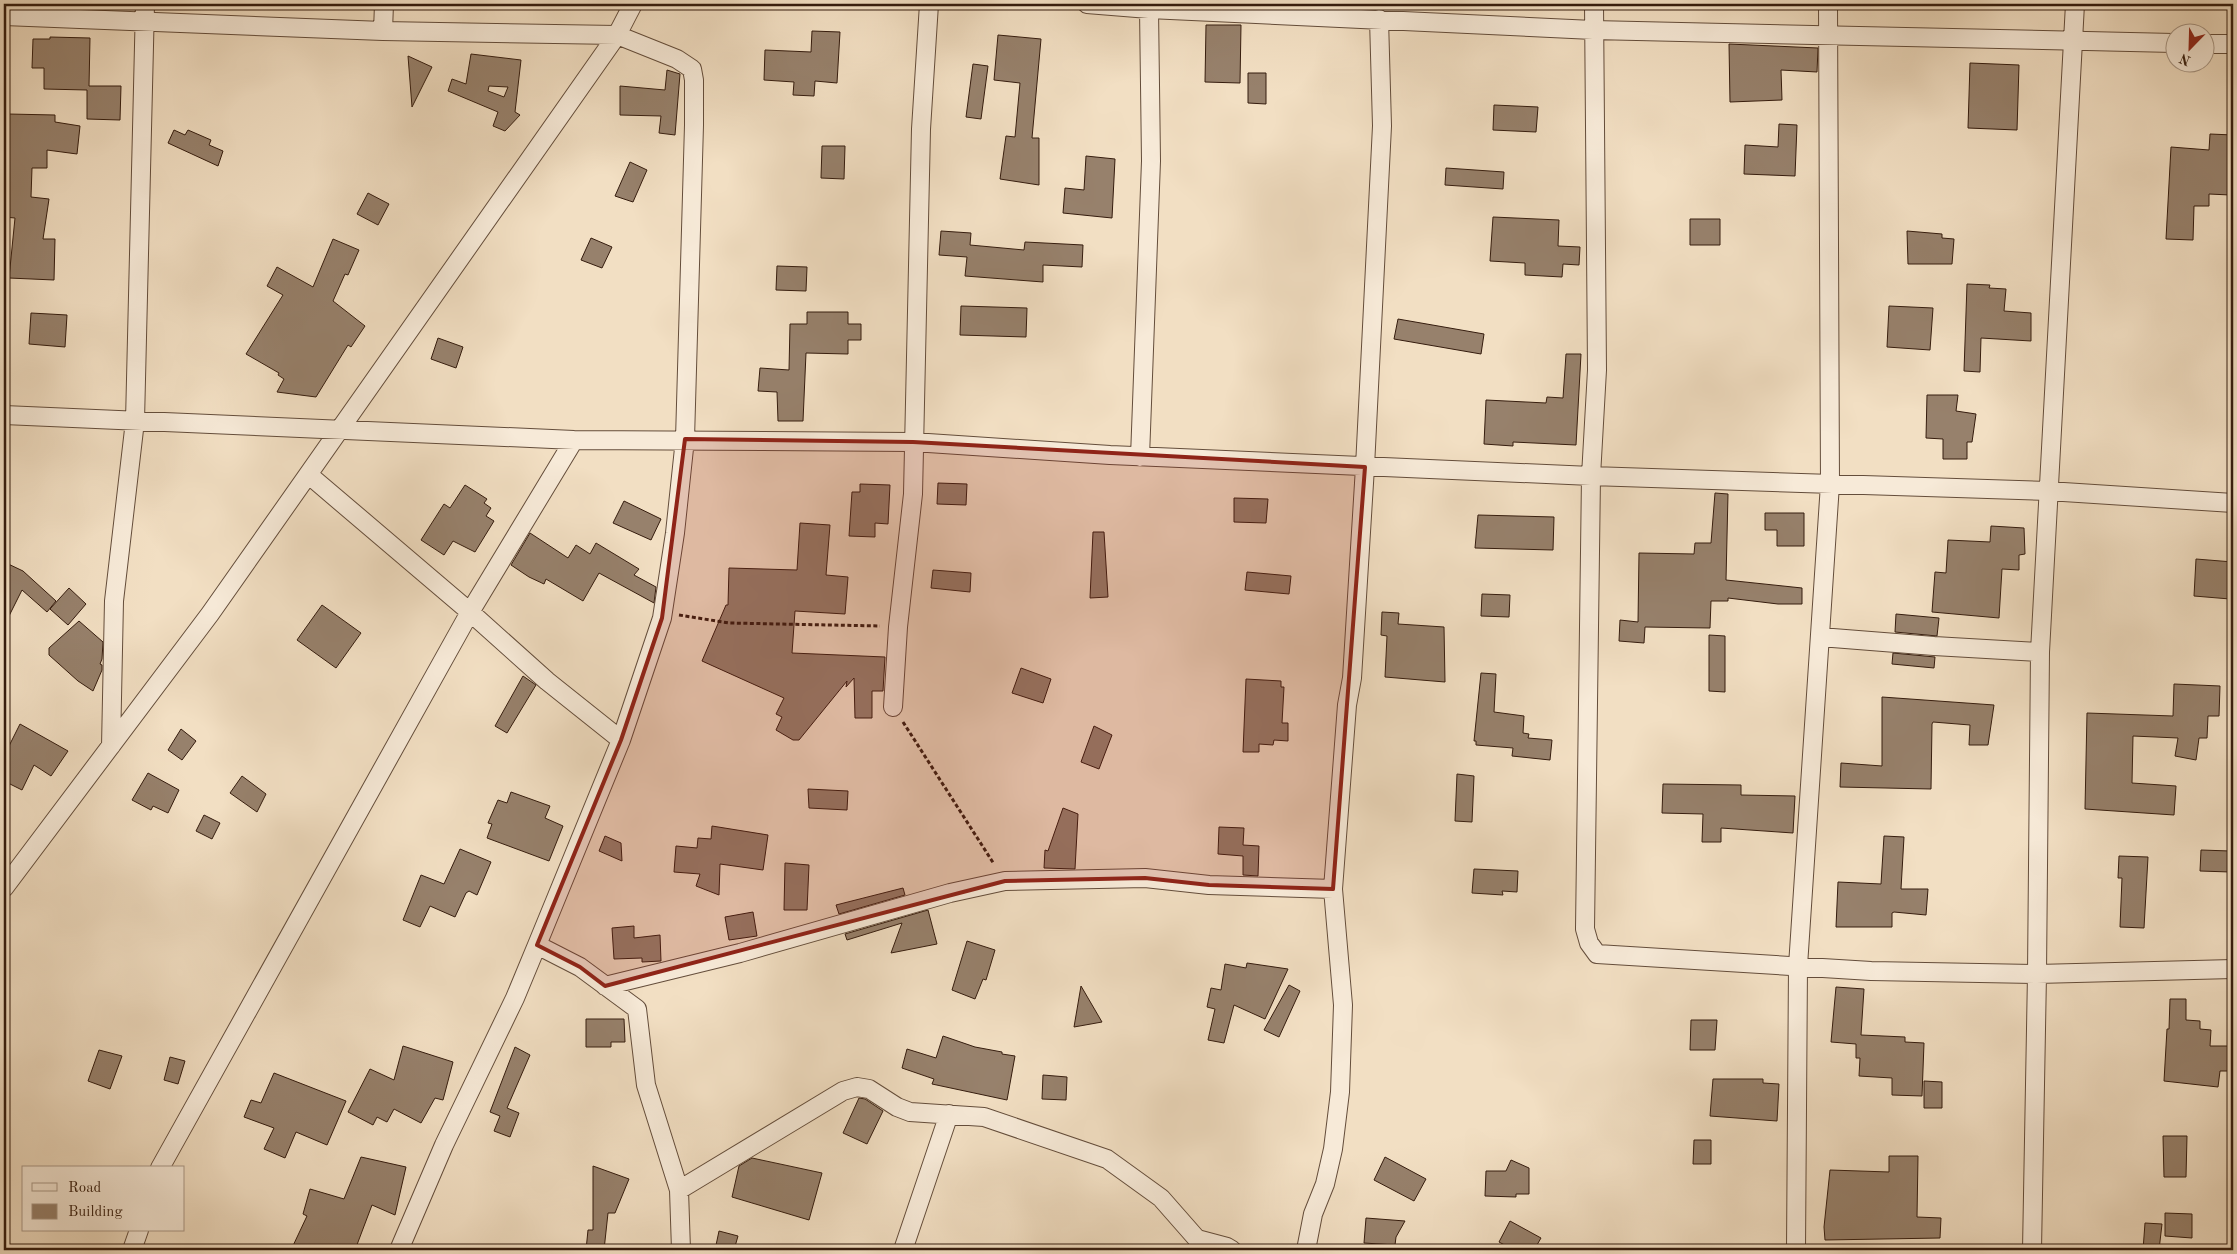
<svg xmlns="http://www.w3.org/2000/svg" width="2237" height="1254" viewBox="0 0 2237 1254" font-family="'Old Standard TT',serif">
  <rect width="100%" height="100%" fill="#f2dfc3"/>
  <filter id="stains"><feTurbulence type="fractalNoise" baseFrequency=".004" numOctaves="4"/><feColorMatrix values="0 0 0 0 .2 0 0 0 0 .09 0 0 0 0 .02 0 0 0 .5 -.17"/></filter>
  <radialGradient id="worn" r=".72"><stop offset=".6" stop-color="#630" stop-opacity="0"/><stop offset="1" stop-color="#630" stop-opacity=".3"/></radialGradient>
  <path fill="#97816c" stroke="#351c0e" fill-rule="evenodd" d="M1206 25H1241L1240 83 1205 82Z
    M812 31 840 32 837 83 815 81 814 96 793 95 794 82 764 80 765 50 811 52Z
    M998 35 1041 39 1032 138H1039V185L1000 179 1006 136 1015 137 1020 83 994 80Z
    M50 37 90 38 89 86H121L120 120 87 119V90L44 89V68H32L33 39H50Z
    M1729 44 1818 48 1817 72 1781 70 1782 100 1730 102Z
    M471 54 521 60 515 112 520 115 505 131 493 126 498 112 448 91 452 79 466 84ZM489 86 508 87 504 97 488 91Z
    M408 56 432 67 412 107Z
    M1970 63 2019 65 2017 130 1968 128Z
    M973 64 988 66 981 119 966 117Z
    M667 70 680 74 675 135 659 133 661 116 620 115V86L665 90Z
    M1248 73H1266V104L1248 103Z
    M1494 105 1538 107 1536 132 1493 130Z
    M8 114 55 115V122L80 126 77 154 47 150V168H32L31 197 49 199 43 239H55L54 280 9 278 15 218 4 217V128H8Z
    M1779 124 1797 125 1795 176 1744 174 1745 145 1778 147Z
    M174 130 185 135 188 130 211 140 209 145 223 151 218 166 168 143Z
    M2210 134 2233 135 2230 195 2209 194V206H2194L2193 240 2166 239 2171 147 2209 150Z
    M822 146H845L844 179 821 178Z
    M1086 156 1115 159 1112 218 1063 213 1065 188 1084 190Z
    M630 162 647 170 633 202 615 196Z
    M1446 168 1504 172 1503 189 1445 185Z
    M368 193 389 204 378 225 357 214Z
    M1493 217 1559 220 1558 246 1580 247 1579 265 1563 264 1562 277 1525 275V263L1490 261Z
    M1690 219H1720V245H1690Z
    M941 231 971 233 970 245 1024 250 1025 242 1083 245 1082 267 1043 265V282L965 276 967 257 939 255Z
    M1907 231 1942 234V238L1954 239 1952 264H1908Z
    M591 238 612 247 602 268 581 260Z
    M333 239 359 250 348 275 345 274 333 301 365 326 351 347 348 345 316 397 277 392 284 379 278 375 279 373 246 354 283 295 267 286 277 267 313 287Z
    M777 266 807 267 806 291 776 290Z
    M1967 284 1990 285 1989 288 2006 289 2004 311 2031 313V341L1981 338 1980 372 1964 371Z
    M961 306 1027 308 1026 337 960 335Z
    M1889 306 1933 308 1930 350 1887 347Z
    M807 312H848V324H861V340H848V354L806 353 803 421H778L777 392 758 391 760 368 789 370 790 324H807Z
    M31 313 67 315 65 347 29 344Z
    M1398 319 1484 334 1481 354 1394 339Z
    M438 338 463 347 456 368 431 359Z
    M1566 354H1581L1576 445 1513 442V446L1484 444 1486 400 1546 403 1547 397 1563 398Z
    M1927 395H1958L1956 411 1976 414 1972 442H1967V459H1943V439L1926 438Z
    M938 483 967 484 966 505 937 504Z
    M860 484 890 485 888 524 875 523V537L849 536 852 492H860Z
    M465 485 487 499 484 503 491 508 486 516 494 521 475 552 453 541 444 555 421 540 444 504 450 508Z
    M1715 493 1728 494 1726 580 1802 588V604H1778L1728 598V601H1711L1710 628 1645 627 1644 643 1619 641 1620 620 1638 622 1639 553 1694 554 1695 543H1711Z
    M1234 498 1268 499 1266 523 1234 522Z
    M624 501 661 519 651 540 613 523Z
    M1765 513H1804V546H1777V530H1765Z
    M1478 515 1554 517 1553 550 1475 548Z
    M800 523 830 525 826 575 848 577 845 614 795 611 792 653 885 657 883 691H872V718H855L854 678 846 687 847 681 799 740H793L776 730 782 717 776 714 784 698 702 661 726 605H728L729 568 797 570Z
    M1991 526 2024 528 2025 554 2019 555V570L2002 569 1999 618 1932 612 1935 572 1946 573 1948 540 1990 542Z
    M1093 532H1104L1108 597 1090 598Z
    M530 533 568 558 576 545 590 554 596 543 639 569 634 575 656 587 654 603 599 573 583 601 546 579 544 584 529 577 511 565Z
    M2196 559 2233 562 2230 599 2194 596Z
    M4 562 23 571 56 601 47 612 22 590 4 626Z
    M933 570 971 573 970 592 931 588Z
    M1247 572 1291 576 1289 594 1245 590Z
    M69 588 86 604 68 625 50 609Z
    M1482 594 1510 595 1509 617 1481 616Z
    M322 605 361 633 336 668 297 640Z
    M1382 612 1399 613 1398 624 1444 627 1445 682 1385 677 1387 636 1381 635Z
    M1896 614 1939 618 1937 636 1895 632Z
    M79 621 103 642 102 659 100 664 102 665V670L93 691 78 681 49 655V648Z
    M1709 635 1725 636V692L1709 691Z
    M1893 653 1935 657 1934 668 1892 664Z
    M1021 668 1051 679 1043 703 1012 693Z
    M1481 673 1496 674 1494 712 1524 716 1523 733 1529 734 1528 738 1552 740 1550 760 1512 756 1513 748 1476 745V741H1474Z
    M523 676 536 685 507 733 495 726Z
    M1246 679 1281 681V687H1284L1282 723H1288V741L1274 740 1273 745 1259 744V752H1243Z
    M2174 684 2220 686 2219 716H2208L2207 738H2199L2196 760 2175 756 2178 738 2133 736 2132 783 2176 786 2174 815 2085 809 2087 713 2173 716Z
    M1882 697 1994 705 1988 745H1969L1970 725 1933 722 1932 724 1931 789 1840 787 1841 763 1882 766Z
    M20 724 68 751 51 776 34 765 22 790 4 781V756Z
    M1094 726 1112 735 1099 769 1081 762Z
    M181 729 196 741 182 760 168 750Z
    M148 773 179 790 168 813 153 806 151 810 132 800Z
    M1457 774 1474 776 1472 822 1455 821Z
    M242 776 266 794 257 812 230 793Z
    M1663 784 1741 785V795L1795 796 1793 833 1721 828V842H1702L1703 814 1662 813Z
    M808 789 848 791 847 810 809 808Z
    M511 792 550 806 545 818 563 826 549 861 487 838 492 824 488 823 498 800 507 803Z
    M1063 808 1078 814 1075 869 1044 868 1045 850 1048 851Z
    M204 815 220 823 212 839 196 831Z
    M712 826 768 835 763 870 720 864 719 895 696 886 700 874 674 872 676 846 697 848 698 838 711 839Z
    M1219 827 1244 828 1243 845 1259 846 1258 876 1243 875V856L1218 854Z
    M605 836 621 843 622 861 599 851Z
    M1884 836 1904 837 1901 889H1928L1926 915 1894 912 1892 913V927H1836L1838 882 1881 884Z
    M460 849 491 862 477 895 469 891 466 893 455 917 430 906 420 927 403 920 421 875 444 884Z
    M2201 850 2230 851V872L2200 871Z
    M2119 856 2148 857 2144 928 2120 927 2122 878H2118Z
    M785 863 809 865 807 910H784Z
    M1474 869 1518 871 1517 892 1502 891 1503 895 1472 893Z
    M903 888 905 895 839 914 836 905Z
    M928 910 937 944 891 953 902 923 847 940 845 934Z
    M753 912 757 936 729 940 725 917Z
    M634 926V938L660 935 661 961 642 962V958L614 959 612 928Z
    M967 941 995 950 986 980 983 979 975 999 952 990Z
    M1247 963 1288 969 1265 1019 1234 1005 1224 1043 1208 1040 1215 1009 1207 1007 1211 988 1221 990 1225 964 1246 968Z
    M1289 985 1300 991 1279 1037 1264 1030Z
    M1081 986 1102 1022 1074 1027Z
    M1836 987 1864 989 1861 1035 1905 1037V1042L1924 1043 1922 1096 1892 1095V1078L1859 1076 1860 1058H1856V1044L1831 1042Z
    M2170 999H2186V1020L2200 1021V1029L2211 1030 2210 1046H2233V1071H2220L2218 1087 2164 1081 2167 1029H2169Z
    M586 1019H624L625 1042H611V1047H586Z
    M1691 1020H1717L1715 1050H1690Z
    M943 1036 975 1047 1002 1052V1054L1015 1056 1007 1100 932 1084 934 1079 902 1068 907 1049 936 1058Z
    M403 1046 453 1062 443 1100 435 1098 421 1123 394 1109 387 1122 377 1117 373 1125 348 1112 370 1069 394 1080Z
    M515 1047 530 1055 507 1108 519 1113 510 1137 494 1131 500 1116 490 1112Z
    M99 1050 122 1056 110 1089 88 1081Z
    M170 1057 185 1061 178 1084 164 1080Z
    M274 1073 346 1101 327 1145 296 1132 285 1158 264 1149 274 1128 244 1117 251 1100 261 1103Z
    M1043 1075 1067 1077 1066 1100 1042 1099Z
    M1713 1079H1763V1083L1779 1084 1777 1121 1710 1116Z
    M1924 1081 1942 1082V1108H1924Z
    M859 1098 865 1099 883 1111 867 1144 843 1133Z
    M2163 1136H2187L2186 1177H2164Z
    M1694 1140H1711V1164H1693Z
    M1889 1156H1918L1917 1217 1941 1218 1940 1238 1825 1240 1824 1227 1830 1170 1889 1172Z
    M361 1157 406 1167 395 1215 372 1205 355 1250H291L307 1216 303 1214 310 1189 344 1199Z
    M1385 1157 1426 1179 1414 1201 1374 1180Z
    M752 1158 822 1173 809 1220 732 1197 739 1166Z
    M1511 1160 1529 1168V1194H1516V1197L1485 1196 1486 1171H1506Z
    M593 1166 629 1179 615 1213H608L604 1250H586L588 1230H593Z
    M2165 1213 2192 1214V1238L2165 1236Z
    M1366 1218 1405 1221 1396 1237 1395 1245 1364 1243Z
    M1510 1221 1541 1238 1534 1250H1514L1499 1242Z
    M2145 1223 2162 1224 2159 1250H2143Z
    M719 1231 738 1236 734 1250H715Z"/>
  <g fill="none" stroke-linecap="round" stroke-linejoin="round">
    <g stroke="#644d3b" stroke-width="20">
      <path id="minor" d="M1087 4 1149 9 1593 30 2174 43
        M1594 4 1597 370 1591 476 1585 929 1589 943 1597 954 1871 971 2037 974 2233 969
        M4 16 383 31 617 35 677 59 692 69 694 80V125L685 439 675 533 662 618 621 740 537 945 515 998 444 1145 399 1250
        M383 31 384 4
        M2204 44H2233
        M4 415 574 440 913 442 1110 455 1591 476 2048 491 2233 503
        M1140 457 1151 161 1149 9
        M309 475 470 612 574 440
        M1820 637 1934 646 2040 652
        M893 707 898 627 913 494 921 129 929 4
        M111 746 114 601 135 421 145 4
        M4 888 210 614 617 35 633 4
        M1333 889 1347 705 1352 678 1365 467 1382 126 1379 19
        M537 945 580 967 637 1009 646 1085 679 1190 681 1250
        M605 986 740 953 950 893 1005 881 1145 878 1209 885 1333 889 1343 1005 1340 1092 1333 1149 1325 1184 1313 1214 1306 1250
        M160 1168 470 612 547 681 621 740
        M679 1190 843 1091 857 1087 869 1089 897 1107 910 1112 984 1117 1107 1159 1161 1198 1197 1239 1227 1247 1232 1250
        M132 1250 139 1230
        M903 1250 949 1114
        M1796 1250 1798 966 1830 484 1828 4
        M2032 1250 2037 974 2040 652 2075 4"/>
    </g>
    <path stroke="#351c0e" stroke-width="3" stroke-dasharray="4 2.5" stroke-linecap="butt" d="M679 615 729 623 880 626
      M903 722 994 864"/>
    <use href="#minor" stroke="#f7ead8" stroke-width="18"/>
  </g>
  <path fill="#8f2418" fill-opacity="0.2" stroke="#8f2418" stroke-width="4" stroke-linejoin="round" d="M685 439 913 442 1365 467 1333 889 1209 885 1145 878 1005 881 605 986 580 967 537 945 621 740 662 618Z"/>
  <rect width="2237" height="1254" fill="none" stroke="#f2dfc3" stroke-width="20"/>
  <rect x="5" y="5" width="2227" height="1244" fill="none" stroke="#351c0e" stroke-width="2.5"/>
  <rect x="10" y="10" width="2217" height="1234" fill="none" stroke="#351c0e"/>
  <rect x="22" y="1166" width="162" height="65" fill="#f7ead8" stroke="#a99887"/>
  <rect x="32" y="1183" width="25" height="8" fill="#f7ead8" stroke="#a99887"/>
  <text x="68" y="1192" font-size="15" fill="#351c0e">Road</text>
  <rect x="32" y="1204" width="25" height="15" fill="#97816c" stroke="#a99887"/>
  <text x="68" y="1216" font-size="15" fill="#351c0e">Building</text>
  <g transform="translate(2190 48) rotate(203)"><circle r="24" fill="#f7ead8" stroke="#a99887"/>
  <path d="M0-4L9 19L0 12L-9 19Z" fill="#8f2418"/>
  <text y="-8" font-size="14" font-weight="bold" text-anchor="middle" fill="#351c0e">N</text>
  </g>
  <rect width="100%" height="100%" filter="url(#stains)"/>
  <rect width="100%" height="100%" fill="url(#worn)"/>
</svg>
